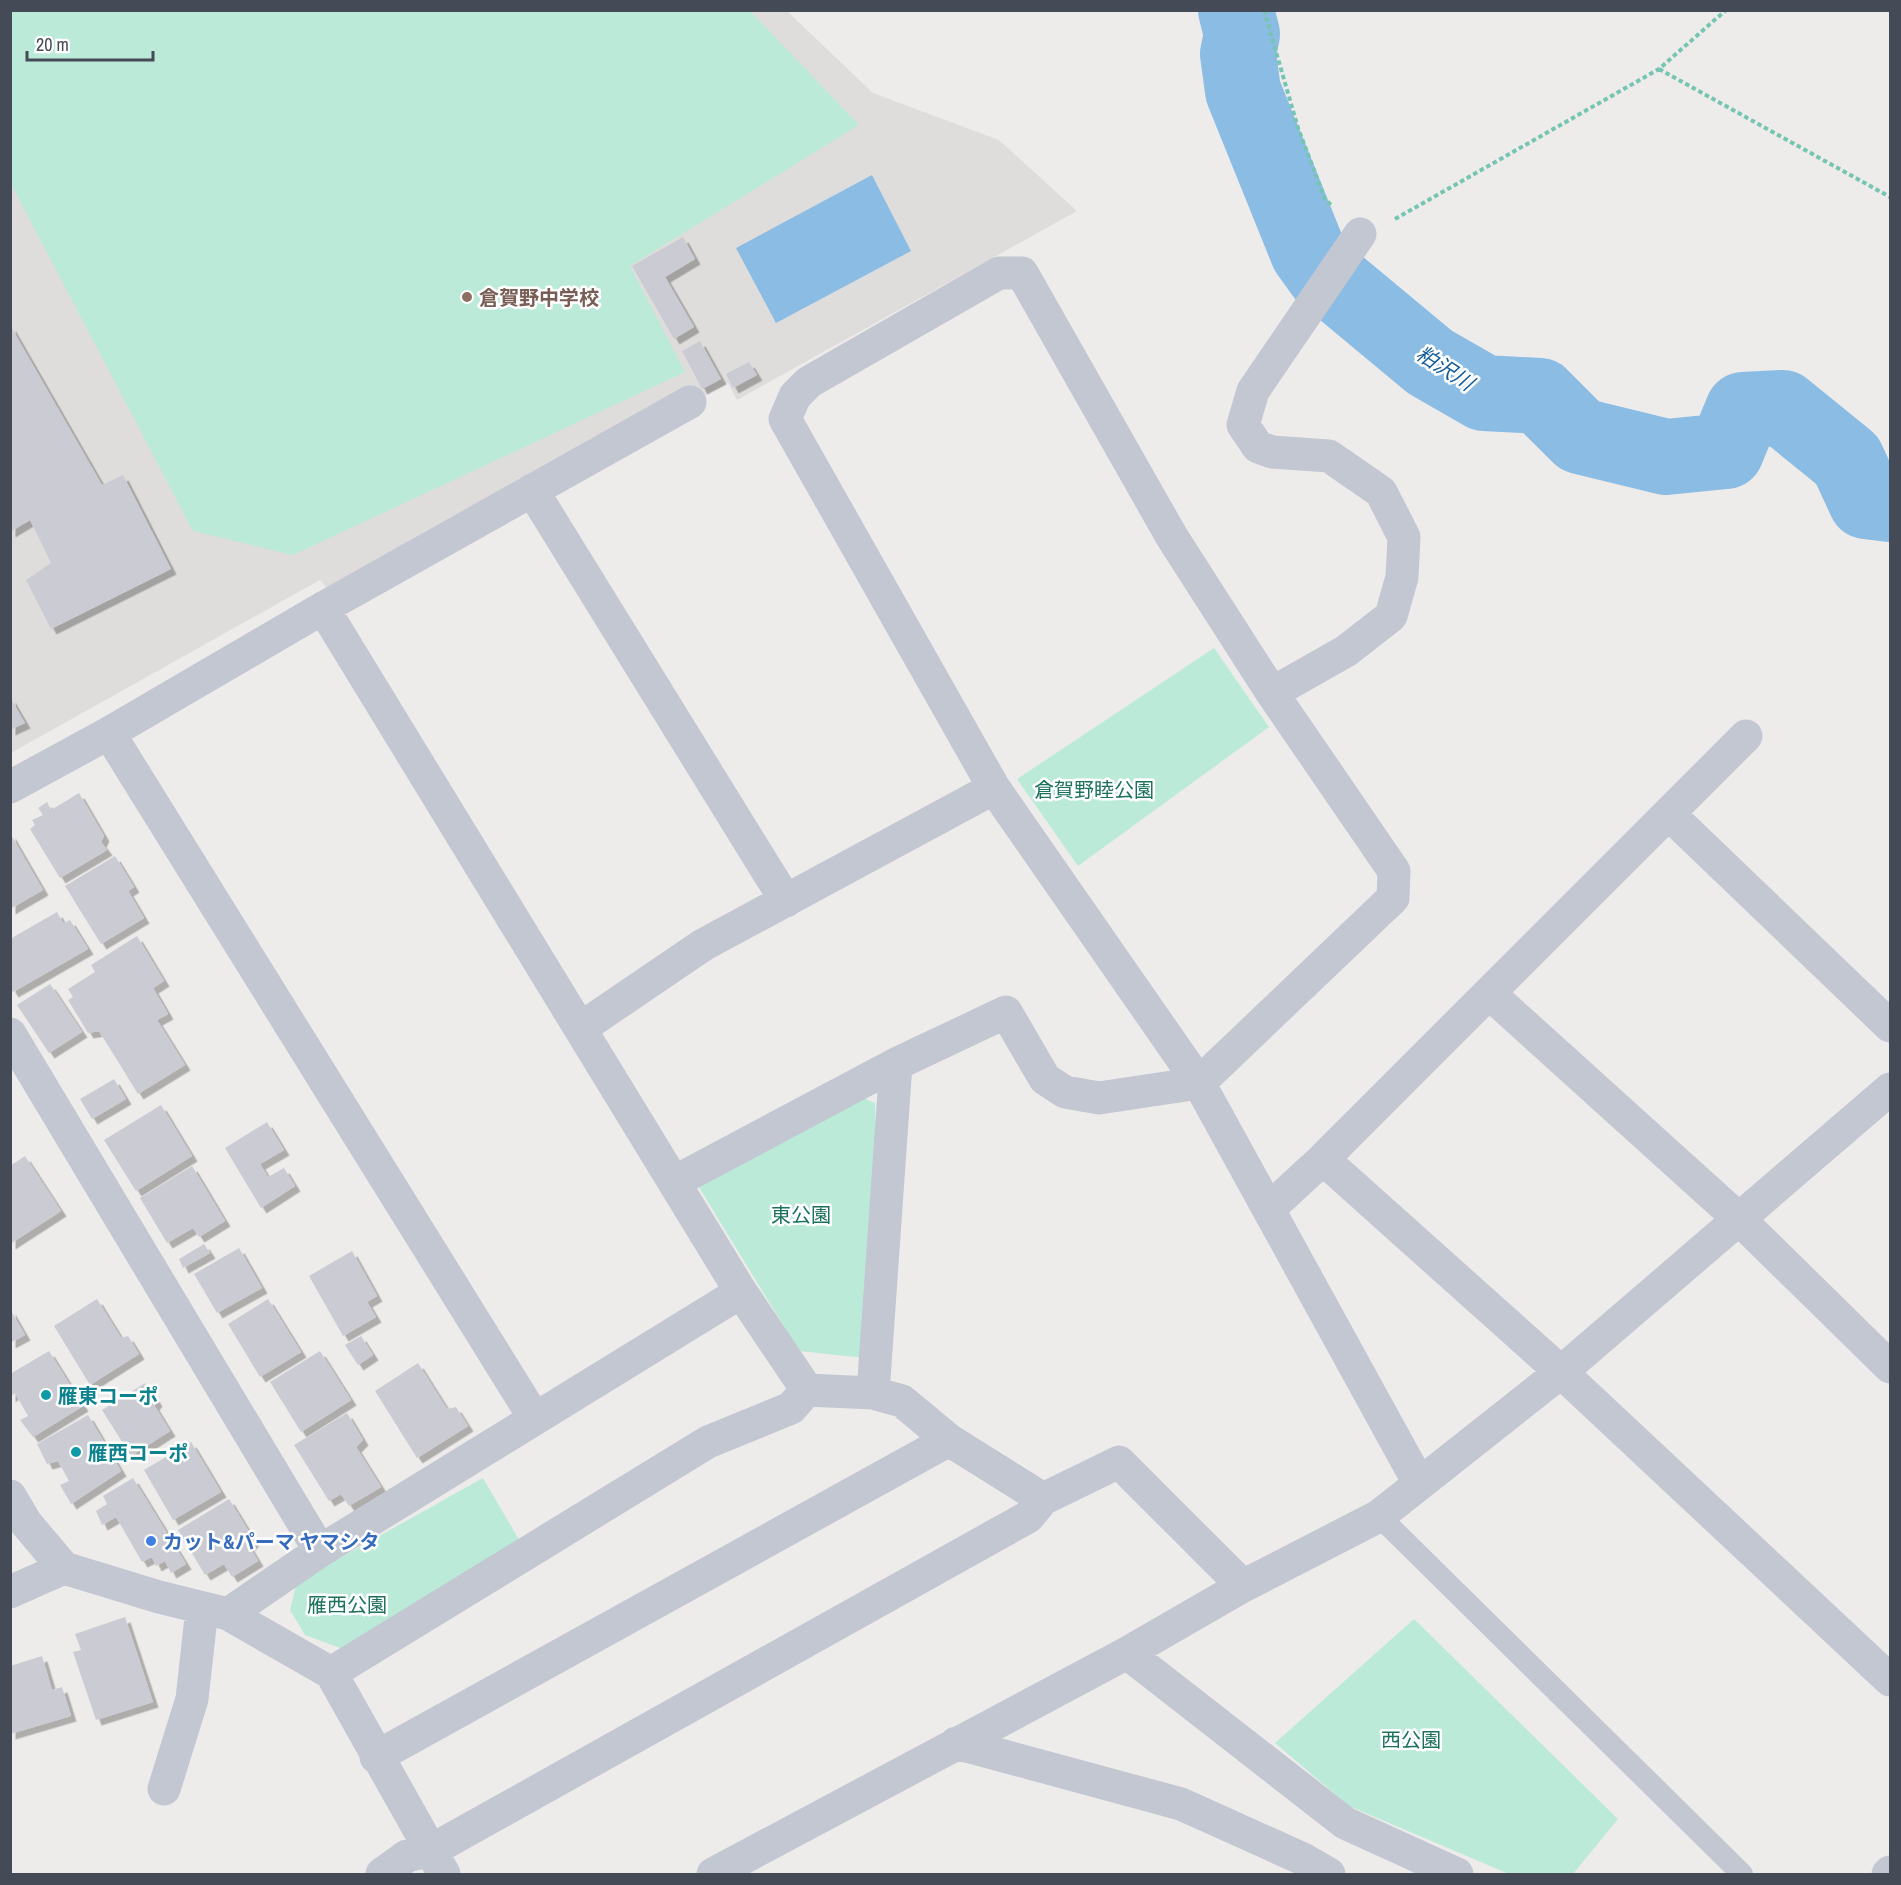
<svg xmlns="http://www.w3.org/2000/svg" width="1901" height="1885" viewBox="0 0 1901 1885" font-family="'Archivo Narrow','Noto Sans JP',sans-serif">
  <defs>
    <filter id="shadow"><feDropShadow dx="5.5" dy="5.5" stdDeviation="0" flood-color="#0004"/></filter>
  </defs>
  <rect width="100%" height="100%" fill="#eeeceb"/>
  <path fill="#dfdddc" d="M11 11H787L873 93 999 140 1077 211 737 400 728 383 330 592 320 580 11 753Z"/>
  <path fill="#bbead9" d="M10 11H750L859 125 630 266 685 372 293 555 193 531 11 184Z
    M1214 648 1269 727 1078 866 1017 779Z
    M864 1098 875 1103 877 1176 865 1358 799 1351 697 1184Z
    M483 1478 521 1543 351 1652 305 1635 290 1610 297 1582Z
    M1414 1619 1618 1819 1573 1874H1509L1349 1806 1275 1743Z"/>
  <path fill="#8bbce4" d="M872 175 911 251 776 323 736 248Z"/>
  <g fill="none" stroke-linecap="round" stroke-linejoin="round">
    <path stroke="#8bbce4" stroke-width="76" d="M1236 10 1242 34 1238 54 1243 91 1308 252 1323 273 1430 362 1484 393 1540 396 1580 436 1666 457 1726 451 1743 410 1783 408 1847 460 1866 501 1890 504"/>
  </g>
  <path fill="#cbccd3" filter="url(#shadow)" d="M683 237 695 259 665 277 694 327 674 339 632 266Z
    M10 325 102 485 123 475 171 569 51 629 26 580 51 563 30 520 10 532Z
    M700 341 721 379 702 389 682 351Z
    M749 362 757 375 733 388 726 374Z
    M10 697 25 723 10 730Z
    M79 793 104 836 101 842 107 850 60 878 30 829 35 825 32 820 43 815 38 808 47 802 51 810Z
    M10 833 43 890 10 909Z
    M115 856 134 887 128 891 144 918 101 944 65 886Z
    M57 912 63 923 70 920 88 949 13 992 10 987V939Z
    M137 936 164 981 153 988 168 1014 157 1020 185 1065 138 1094 99 1031 88 1033 68 1000 73 997 68 989 95 972 91 965Z
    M50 984 82 1032 49 1053 17 1005Z
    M114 1079 126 1099 92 1119 80 1099Z
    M161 1105 192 1156 136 1191 104 1140Z
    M267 1122 284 1150 260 1164 268 1177 284 1168 295 1186 261 1208 225 1148Z
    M25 1156 61 1211 10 1244V1166Z
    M192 1166 225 1221 199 1237 193 1228 167 1243 140 1198Z
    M204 1244 210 1253 183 1268 179 1259Z
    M239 1248 262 1288 217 1313 194 1274Z
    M352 1251 377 1296 367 1302 376 1317 343 1336 309 1276Z
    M97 1299 121 1338 128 1336 139 1354 90 1385 54 1326Z
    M268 1299 301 1352 260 1377 228 1324Z
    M10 1309 25 1335 10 1343Z
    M361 1336 373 1355 358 1365 345 1345Z
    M49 1351 83 1406 33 1437 20 1420 28 1416 15 1393 10 1397V1374Z
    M320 1351 351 1400 301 1432 270 1382Z
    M418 1363 447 1409 456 1407 468 1426 417 1458 375 1391Z
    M145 1383 157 1401 154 1405 170 1431 131 1456 102 1410Z
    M347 1413 363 1440 356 1447 381 1487 349 1506 341 1494 329 1501 294 1445Z
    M88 1415 121 1471 71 1504 60 1485 69 1481 58 1461 47 1464 37 1444Z
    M191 1442 221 1492 173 1520 144 1470Z
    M133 1478 186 1564 171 1573 165 1561 156 1566 152 1557 142 1562 116 1517 102 1525 96 1511 107 1504 103 1496Z
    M229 1499 254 1540 249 1546 258 1561 232 1577 224 1564 205 1575 178 1530Z
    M125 1617 153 1702 96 1720 73 1652 81 1650 75 1634Z
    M42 1656 52 1690 62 1687 71 1716 10 1734V1666Z"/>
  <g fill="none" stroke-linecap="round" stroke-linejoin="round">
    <path stroke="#76c5b2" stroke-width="4" stroke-dasharray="4.5 3" stroke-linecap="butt" d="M1264 10 1298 128 1325 199 1333 207
      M1659 69 1890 197
      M1395 219 1659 69 1726 10"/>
    <path stroke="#c2c7d2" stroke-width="22" d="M1379 1516 1742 1874"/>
    <path stroke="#c2c7d2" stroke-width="33" d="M532 490 786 901
      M323 608 741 1292 807 1390 873 1393 902 1401 949 1440 1043 1499 1119 1462 1243 1586
      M1272 693 1346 651 1391 616 1402 577 1404 537 1381 492 1329 456 1272 452 1258 447 1243 425 1253 391 1360 234
      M109 733 535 1419
      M10 787 109 733 323 608 690 402
      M1669 814 1890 1026
      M1489 993 1739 1219 1890 1367
      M581 1028 703 945 994 788 1199 1083 1419 1483
      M10 1034 320 1551
      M1323 1159 1561 1372 1890 1680
      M676 1181 896 1064 1006 1012 1045 1079 1065 1092 1099 1098 1199 1083 1393 898 1394 871 1272 693 1172 537 1022 273H999L809 382 795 396 785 419 994 788
      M1269 1209 1323 1159 1746 736
      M873 1393 896 1064
      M10 1496 26 1523 64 1568 159 1597 228 1614 331 1673 444 1874
      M10 1592 64 1568
      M228 1614 320 1551 741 1292
      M1127 1653 1345 1823 1457 1874
      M331 1673 708 1442 791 1408 807 1390
      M956 1743 1181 1804 1303 1859 1329 1874
      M376 1757 949 1440
      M164 1789 192 1699 202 1608
      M382 1874 407 1856 432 1850 1028 1517 1043 1499
      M713 1874 1127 1653 1243 1586 1379 1516 1561 1372 1890 1089
      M1888 1874 1890 1872"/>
  </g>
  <circle fill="#8d6e63" stroke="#fff" stroke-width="2" cx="467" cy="297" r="6"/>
  <g fill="#0f9aa8" stroke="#fff" stroke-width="2">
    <circle cx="46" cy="1395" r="6"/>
    <circle cx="76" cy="1452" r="6"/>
  </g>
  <circle fill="#3f7fe0" stroke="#fff" stroke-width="2" cx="151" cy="1541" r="6"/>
  <g text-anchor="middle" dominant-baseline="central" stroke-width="5" stroke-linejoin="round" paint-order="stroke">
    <g font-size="20" font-weight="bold" fill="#785e54" stroke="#fff" text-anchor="start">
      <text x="479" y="297">倉賀野中学校</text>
    </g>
    <g font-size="20" fill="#1c725c" stroke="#fff">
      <text x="1094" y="789">倉賀野睦公園</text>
      <text x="801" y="1214">東公園</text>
      <text x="347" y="1604">雁西公園</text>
      <text x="1411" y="1739">西公園</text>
    </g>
    <g font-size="20" font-weight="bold" fill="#0d838f" stroke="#fff" text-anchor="start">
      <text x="58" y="1395">雁東コーポ</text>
      <text x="88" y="1452">雁西コーポ</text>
    </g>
    <g font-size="20" font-weight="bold" fill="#366cbe" stroke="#fff" text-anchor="start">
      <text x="163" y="1541">カット&amp;パーマ ヤマシタ</text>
    </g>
    <g font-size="21" font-style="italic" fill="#155d9a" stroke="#fff">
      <text transform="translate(1445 368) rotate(33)">粕沢川</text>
    </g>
  </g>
  <rect width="1901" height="1885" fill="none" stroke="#454a57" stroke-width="24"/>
  <path d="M27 51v9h126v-9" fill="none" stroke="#454a57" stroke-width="3"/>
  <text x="36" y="51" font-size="18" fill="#454a57" stroke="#ffffff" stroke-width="4.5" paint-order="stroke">20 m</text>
</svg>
